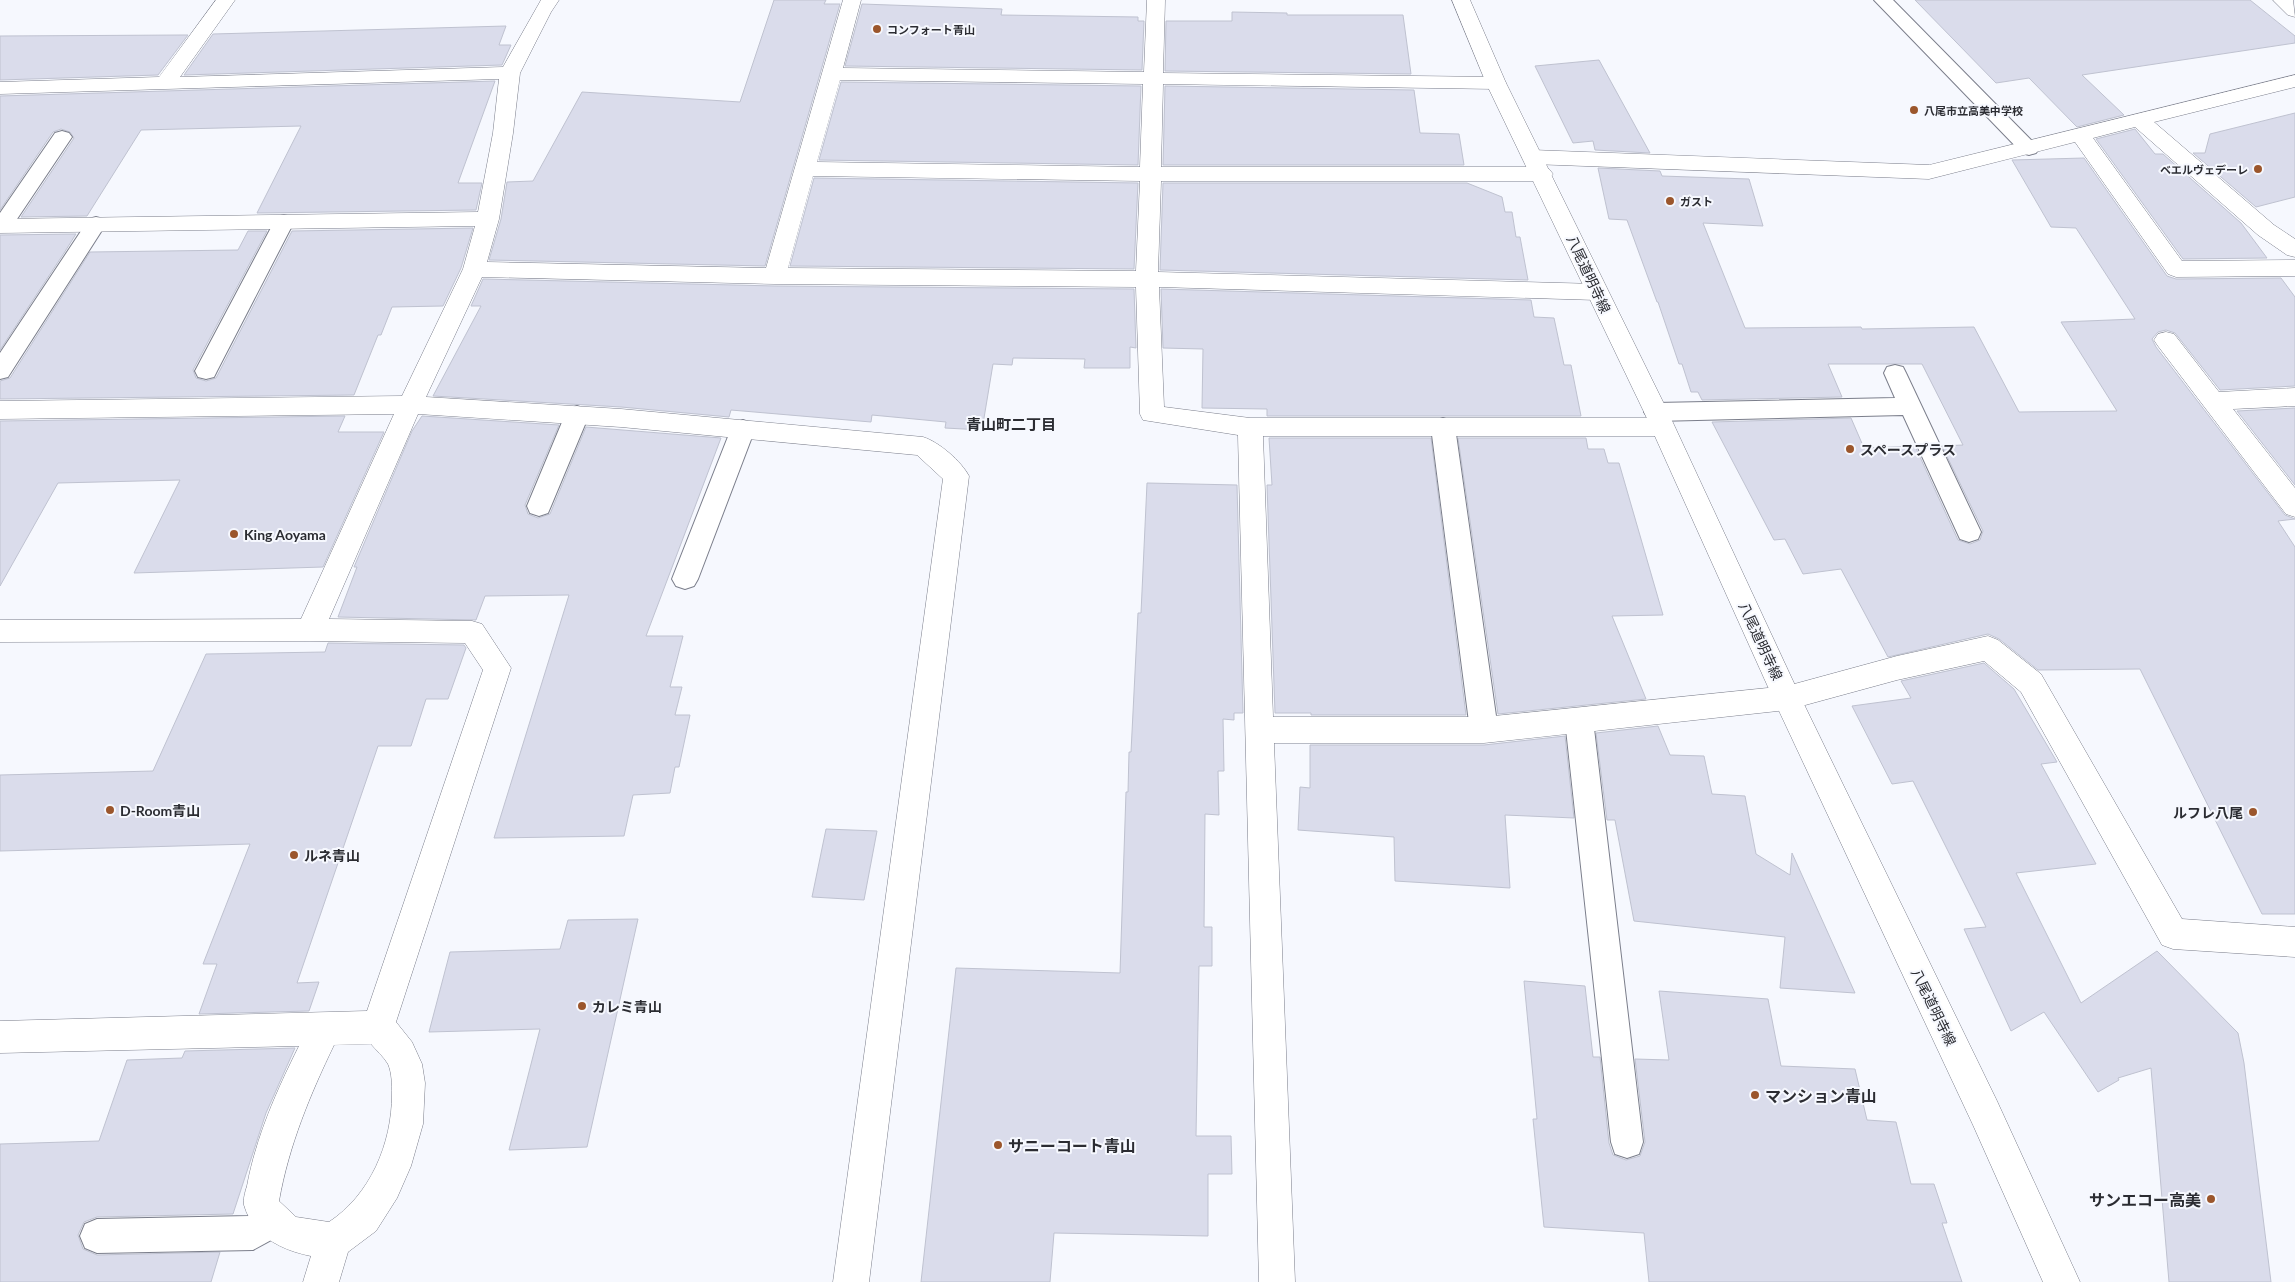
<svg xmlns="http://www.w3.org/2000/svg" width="2295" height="1282" viewBox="0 0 2295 1282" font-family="Lato,'Noto Sans JP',sans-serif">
  <rect width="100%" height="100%" fill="#f6f8fe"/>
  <path fill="#dadceb" stroke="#bfc2d0" d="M774 0H826L824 4H840L765 266 489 260 501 219 507 182 533 181 582 92 740 102Z
    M1915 0H2250L2295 36V43L2082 75 2124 115 2077 127 2029 78 1996 83Z
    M862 4 1002 9 1001 15 1138 17V21H1144L1142 70 845 66Z
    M1232 12 1287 13V15H1403L1411 74 1165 71 1166 21H1232Z
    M506 26 499 45H511L502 65 184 75 213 34Z
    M183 35H188L158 75 0 80V36Z
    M1599 60 1650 153 1595 150 1593 141 1573 143 1535 66Z
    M495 81 458 183H482L476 210 257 213 301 126 141 130 87 216 21 217 74 138 70 132 61 129 53 132 0 210V96Z
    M841 82 1141 86 1138 165 819 160Z
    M1165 86 1414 90 1420 133 1459 134 1464 165H1163Z
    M2295 113V197L2256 207 2193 153H2205L2210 134Z
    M2135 129 2155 154H2163L2241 223 2267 258 2183 259 2096 139Z
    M2084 158 2167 276 2176 279 2281 278 2295 297V386L2220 390 2175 333 2166 330 2158 332 2152 339 2156 347 2285 515 2295 519 2278 521 2295 547V914H2262L2140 669 2038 670 1999 639 1988 634 1888 657 1841 569 1803 574 1785 539 1774 540 1712 422 1851 418 1864 448 1915 446 1958 540 1970 544 1980 540 1983 531 1942 446 1963 445 1922 364H1828L1842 397 1702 400 1698 392H1691L1682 364H1679L1658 302H1657L1627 220 1609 219 1598 168 1660 171 1662 176 1749 179 1763 226 1703 223 1745 328 1861 327 1862 329 1974 327 2019 412 2117 411 2061 322 2135 319 2076 228 2051 227 2012 160Z
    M814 178 1138 183 1134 269 790 266Z
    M1163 183H1467L1502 197 1505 212H1512L1516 237H1520L1528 280 1160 270Z
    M473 228 461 268 443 306 392 307 381 335H378L354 395 0 399V381L10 378 90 252 238 250 248 231H267L193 370 196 378 206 381 216 378 292 231Z
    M76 234 64 253 0 350V235Z
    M483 279 775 286 1134 289 1136 348 1130 347V368H1084L1085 359 1013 358 1012 365 993 364 982 430 945 428 946 422 872 415 871 422 731 410 729 417 621 407 433 396 481 306H471Z
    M1161 289 1531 300 1534 317 1554 318 1564 365H1571L1581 416H1267V409L1202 408 1203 349 1163 348Z
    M2295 408V485L2237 411Z
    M345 416 338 432H384L323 567 134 573 180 480 58 483 0 586V421Z
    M422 416 559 425 525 505 528 514 538 518 550 514 586 427 721 438 646 636H683L670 687H682L675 715H690L679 767H675L670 793 633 795 624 836 494 838 569 595 485 596 476 620 338 617 357 567H354L412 431Z
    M1269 438H1431L1466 715H1311V713H1275L1267 485H1272Z
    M1458 438H1586L1588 449H1604L1608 463H1619L1663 615 1612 616 1646 699 1498 714Z
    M1147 483 1237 485 1243 713H1234V720L1223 719 1224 771H1218L1219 815 1205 814 1204 927H1212V966H1199L1196 1136H1231L1232 1174H1208V1236L1054 1233 1050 1282H921L956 968 1120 973 1126 792H1128L1129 752H1131L1138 613H1141Z
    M328 643 464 645 466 648 448 699H426L411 746H378L297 983 319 982 309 1011 199 1014 217 964H203L250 844 0 851V775L153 771 206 654 325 652Z
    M1984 663 2014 689 2057 762 2041 764 2096 864 2016 873 2081 1003 2157 951 2238 1033 2244 1063 2271 1282H2169L2151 1068 2118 1078 2119 1080 2098 1092 2044 1012 2011 1031 1964 929 1986 927 1913 781 1892 784 1852 706 1911 698 1901 681Z
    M1658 726 1670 755 1704 756 1712 794 1745 796 1756 854 1790 875 1792 853 1855 993 1780 988 1785 937 1634 921 1615 820H1607L1596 733Z
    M1565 736 1574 818 1505 815 1510 888 1395 881 1394 837 1298 830 1300 787 1310 788V745H1484Z
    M826 829 877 831 864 900 812 897Z
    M638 919 587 1147 509 1150 540 1029 429 1032 450 952 560 949 568 920Z
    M1524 981 1585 986 1593 1057H1600L1609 1143 1613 1155 1626 1160 1640 1156 1645 1142 1635 1059 1669 1060 1659 991 1768 999 1781 1066 1855 1069 1867 1120 1896 1122 1911 1184H1934L1947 1223H1942L1962 1282H1649L1644 1233 1544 1227 1533 1119H1537Z
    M295 1048 266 1113 233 1214 97 1217 84 1222 78 1235 83 1249 97 1255 220 1252 211 1282H0V1144L99 1141 127 1060 182 1058 185 1051Z"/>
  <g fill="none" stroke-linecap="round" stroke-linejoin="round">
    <g stroke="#7b7e8b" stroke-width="2">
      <path id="lane" d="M1874 0H1893L2036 145 2039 149 2036 153 2029 155 2022 153Z
        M62 131 69 133 72 137 9 231 0 232V213L55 133Z
        M284 215 291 217 294 222 217 371 214 377 206 379 198 377 195 371 274 222 277 217Z
        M96 217 103 219 106 224 8 377 0 379V353L89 219Z
        M1895 365 1903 367 1906 373 1981 532 1978 539 1969 542 1960 539 1903 415 1656 421 1648 418 1644 412 1648 406 1656 403 1895 398 1884 373 1887 367Z
        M577 406 585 409 589 415 551 506 548 513 539 516 530 513 527 506 565 415 569 409Z
        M1443 418 1451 421 1455 427 1498 730 1494 738 1484 742 1474 738 1470 730 1431 427 1435 421Z
        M743 420 751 423 755 429 698 579 694 586 685 589 676 586 672 579 731 429 735 423Z
        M1579 708 1589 712 1593 720 1643 1142 1639 1154 1627 1158 1615 1154 1611 1142 1565 720 1569 712Z
        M272 1204 284 1209 289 1221 284 1233 253 1250 97 1253 85 1248 80 1236 85 1224 97 1219 249 1216Z"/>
    </g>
    <g stroke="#7b7e8b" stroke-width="1">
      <path id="street" d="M216 0H235L180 77 503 67 541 0H559L551 12 520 73 513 133 499 219 487 262 766 268 843 0H861L843 68 1144 72 1147 0H1165L1163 73 1496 77 1503 79 1506 83 1503 87 1496 89 1163 84 1161 167H1542L1549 169 1553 174 1549 179 1542 181H1161L1158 272 1597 284 1605 286 1608 292 1605 298 1597 300 1159 287 1164 407 1250 418H1662L1671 421 1674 427 1671 433 1662 436H1263L1273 717H1484L1787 686 1897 656 1988 636 1998 640 2041 674 2182 919 2295 927V957L2173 949 2162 945 2021 692 1984 661 1897 680 1787 710 1484 743H1274L1295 1282H1259L1238 435 1143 420 1140 414 1136 287 775 284 482 277 426 397 621 409 923 437C939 442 961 461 969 476L869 1282H833L943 479 917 455 621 427 418 414 329 619 472 621 482 624 511 668 396 1022 412 1042 422 1064 425 1083 423 1124 411 1166 397 1198 376 1231 348 1252 339 1282H303L311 1256C281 1250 253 1236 244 1205 243 1200 245 1192 247 1186 256 1137 277 1090 299 1046L0 1053V1021L367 1011 483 670 465 643 310 641 0 642V620L301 619 394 414 0 419V401L402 396 463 269 475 226 0 233V219L478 212 493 133 499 79 0 94V82L159 77ZM840 80 1143 84 1140 167 817 162ZM813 176 1140 181 1136 271 788 268ZM371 1044C376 1050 384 1057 388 1064 392 1073 392 1085 392 1094 392 1144 370 1195 329 1222L296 1217 279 1201C289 1145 310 1095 334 1045Z
        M2273 0H2293L2295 17 2288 15Z
        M2295 75V87L2154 122 2274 225 2295 239V257L2287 255 2258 235 2135 127 2093 138 2182 261 2295 260V276L2176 277 2168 274 2075 142 1929 179 1532 164 1525 162 1522 157 1525 152 1532 150 1929 165Z
        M2166 332 2174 334 2219 392 2295 388V406L2233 409 2295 488V517L2286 514 2158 346 2154 340 2158 334Z"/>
    </g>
    <g stroke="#7b7e8b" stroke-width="1">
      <path id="secondary" d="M1452 0H1470L1506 83 1668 412 1800 696 1997 1101 2080 1282H2043L1973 1125 1773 698 1644 412 1486 83Z"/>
    </g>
    <use href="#lane" fill="#fff" fill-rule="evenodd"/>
    <use href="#street" fill="#fff" fill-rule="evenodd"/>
    <use href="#secondary" fill="#fff" fill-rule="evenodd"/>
  </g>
  <g fill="#9b562c" stroke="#f6f8fe" stroke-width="2">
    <circle cx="877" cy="29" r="5"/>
    <circle cx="1914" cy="110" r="5"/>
    <circle cx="2258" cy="169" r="5"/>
    <circle cx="1670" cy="201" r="5"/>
    <circle cx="1850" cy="449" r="5"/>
    <circle cx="234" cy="534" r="5"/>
    <circle cx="110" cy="810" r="5"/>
    <circle cx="2253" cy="812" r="5"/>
    <circle cx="294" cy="855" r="5"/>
    <circle cx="582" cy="1006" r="5"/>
    <circle cx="1755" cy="1095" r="5"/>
    <circle cx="998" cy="1145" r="5"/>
    <circle cx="2211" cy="1199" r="5"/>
  </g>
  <g text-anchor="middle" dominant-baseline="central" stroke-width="4" stroke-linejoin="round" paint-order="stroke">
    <g font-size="11" font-weight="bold" fill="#2b2c32" stroke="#f6f8fe" text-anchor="start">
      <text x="887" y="29">コンフォート青山</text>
      <text x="1924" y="110">八尾市立高美中学校</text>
      <text x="2248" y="169" text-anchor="end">ベエルヴェデーレ</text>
      <text x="1680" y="201">ガスト</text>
    </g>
    <g font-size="14" fill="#2b2c32" stroke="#f6f8fe">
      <text transform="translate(1589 274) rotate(65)">八尾道明寺線</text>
      <text transform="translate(1761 641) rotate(65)">八尾道明寺線</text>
      <text transform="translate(1934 1007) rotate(64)">八尾道明寺線</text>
    </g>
    <g font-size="14" font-weight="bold" fill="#2b2c32" stroke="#f6f8fe" text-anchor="start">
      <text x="1860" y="449">スペースプラス</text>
      <text x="244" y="534">King Aoyama</text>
      <text x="120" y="810">D-Room青山</text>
      <text x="2243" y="812" text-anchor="end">ルフレ八尾</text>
      <text x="304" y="855">ルネ青山</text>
      <text x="592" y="1006">カレミ青山</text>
    </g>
    <g font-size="15" font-weight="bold" fill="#2b2c32" stroke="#f6f8fe">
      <text x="1011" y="424">青山町二丁目</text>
    </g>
    <g font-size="16" font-weight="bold" fill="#2b2c32" stroke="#f6f8fe" text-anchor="start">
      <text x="1765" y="1095">マンション青山</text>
      <text x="1008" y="1145">サニーコート青山</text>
      <text x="2201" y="1199" text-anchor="end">サンエコー高美</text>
    </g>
  </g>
</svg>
